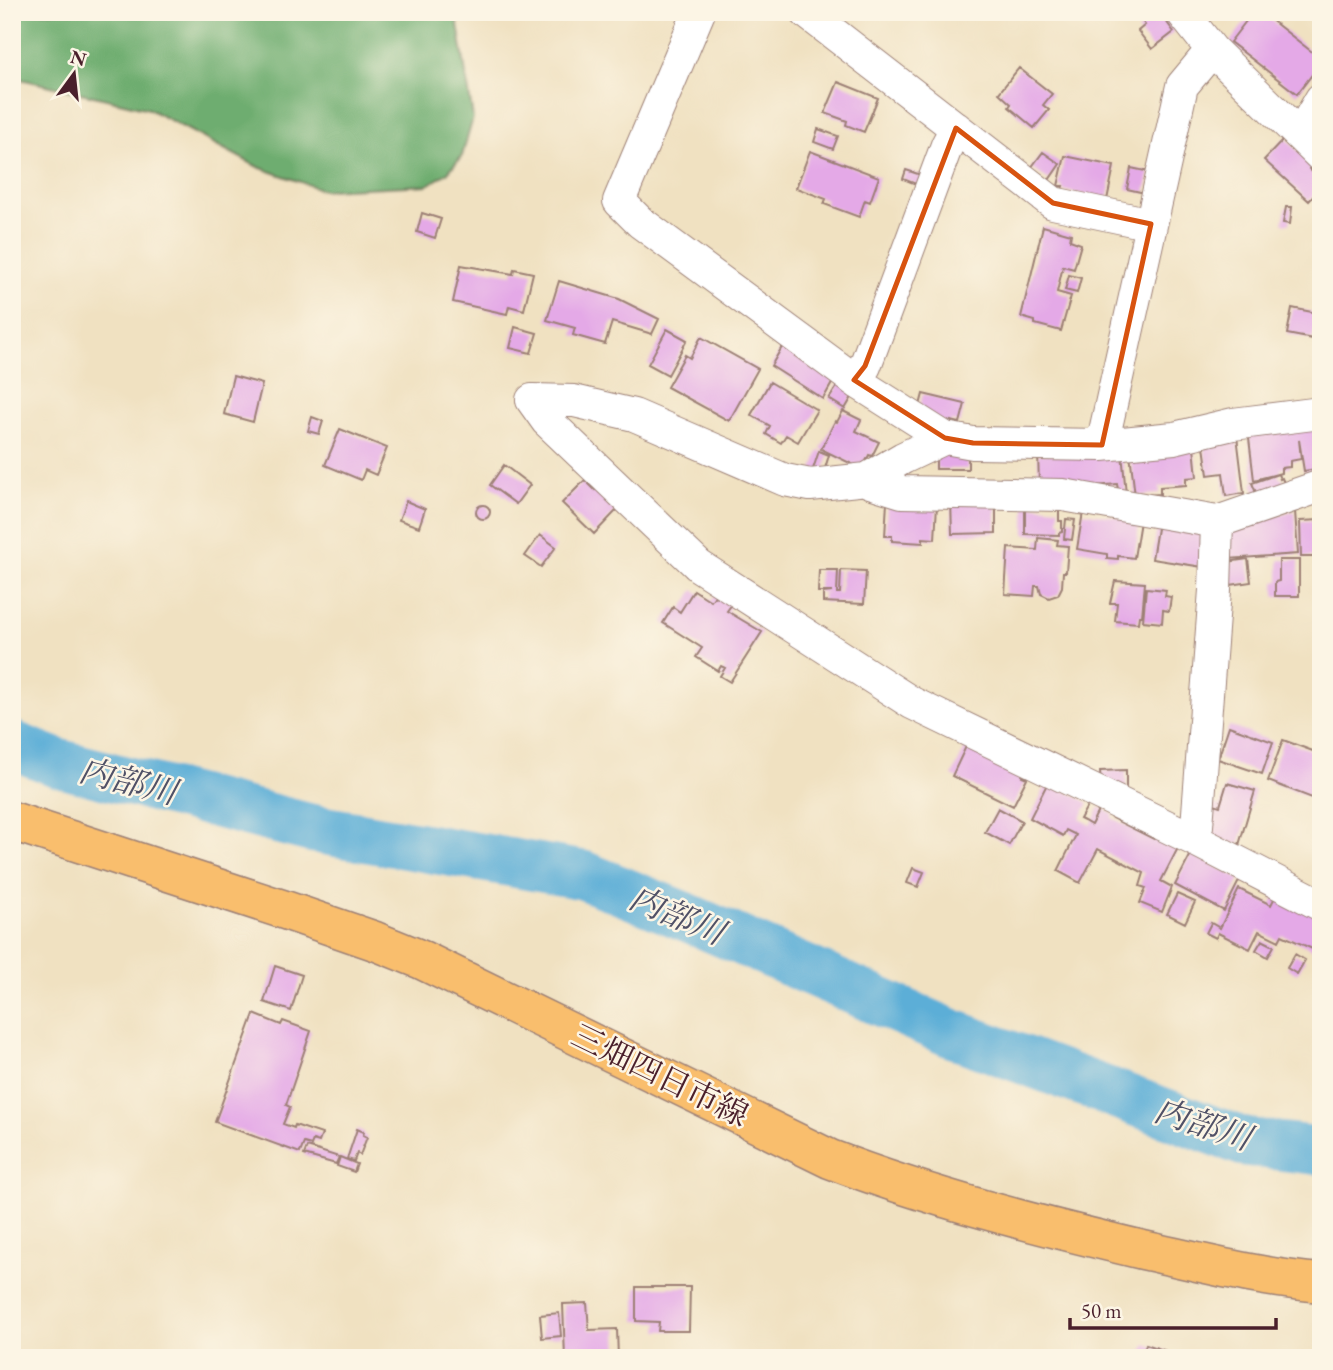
<svg xmlns="http://www.w3.org/2000/svg" width="1333" height="1370" viewBox="0 0 1333 1370" font-family="'EB Garamond','Noto Serif JP',serif">
  <rect width="100%" height="100%" fill="#fcf5e5"/>
  <filter id="ink" filterUnits="userSpaceOnUse"><feTurbulence type="fractalNoise" baseFrequency=".0143" numOctaves="2"/><feDisplacementMap in="SourceGraphic" scale="14" xChannelSelector="R" yChannelSelector="G"/><feConvolveMatrix kernelMatrix="1 2 1 2 8 2 1 2 1" color-interpolation-filters="sRGB"/></filter>
  <filter id="wash" filterUnits="userSpaceOnUse"><feTurbulence type="fractalNoise" baseFrequency=".00686" numOctaves="4" result="noise"/><feDisplacementMap in="SourceGraphic" scale="28" xChannelSelector="R" yChannelSelector="G"/><feGaussianBlur stdDeviation="1.57" result="paint"/><feColorMatrix in="noise" values="0 0 0 0 0 0 0 0 0 0 0 0 0 0 0 0 0 1.4 0 .05"/><feComposite in="paint" operator="in"/></filter>
  <g filter="url(#wash)">
    <rect width="100%" height="100%" fill="#f0e1c1"/>
    <path fill="#6ead6f" stroke="#5c664d" stroke-width="2" d="M12 12H456L473 118 462 156 447 173 428 185 323 190 258 167 149 109 12 77Z"/>
    <g fill="none" stroke-linecap="round" stroke-linejoin="round">
      <path stroke="#5caed7" stroke-width="49" d="M12 745 58 763 310 828 583 875 691 919 951 1033 1244 1142 1321 1151"/>
    </g>
    <g id="blocks">
      <path fill="#e4a9e7" d="M1138 12H1159L1174 32 1152 49 1138 31 1145 25 1136 13Z
        M1253 12H1261L1321 59V63L1297 94 1230 42Z
        M1019 68 1052 94 1043 105 1049 110 1034 128 1009 107 1011 104 999 93Z
        M838 82 878 98 864 132 846 125 847 121 825 113Z
        M818 129 838 136 833 149 814 142Z
        M1285 138 1312 165 1309 169 1321 180V188L1309 201 1264 160Z
        M810 151 879 177 870 202 865 200 859 217 824 204 826 199 796 188Z
        M1043 152 1060 164 1049 180 1031 168Z
        M1065 156 1114 166 1107 200 1062 190 1063 186H1058Z
        M1131 168 1150 172 1145 193 1127 189Z
        M906 170 924 176 921 186 903 179Z
        M1286 207H1292L1290 224 1283 223Z
        M422 213 441 219 435 238 417 232Z
        M1043 226 1071 234 1070 240 1081 244 1074 269 1063 266 1057 292 1071 296 1061 331 1035 324V321L1021 317Z
        M461 265 513 274 514 269 533 273 524 310 509 306 507 314 453 302Z
        M1069 275 1081 278 1077 293 1065 290Z
        M559 281 619 299 659 319 652 334 612 322 605 344 573 335 575 328 547 320Z
        M1292 308 1317 313 1313 339 1287 334Z
        M515 327 537 333 531 353 510 348Z
        M667 329 687 340 668 375 648 364Z
        M701 337 758 369 729 421 667 387 685 355 690 358Z
        M785 342 835 378 823 399 771 366Z
        M233 376 262 384 253 422 224 414Z
        M770 382 817 410 798 442 786 435 781 443 766 434 770 426 751 415Z
        M840 382 855 392 845 409 829 399Z
        M923 394 965 404 960 423 951 421 950 425 918 413Z
        M843 411 861 420 856 431 879 442 872 456 869 455 862 469 821 449 835 421 837 422Z
        M312 417 323 421 319 434 308 431Z
        M1321 420V468L1304 471 1299 440 1301 459 1290 461V467L1281 468V473L1254 480 1248 430Z
        M340 429 387 448 376 475 365 470 361 480 325 465Z
        M1237 436 1244 493 1226 496 1223 473 1208 475 1203 439Z
        M1194 447 1197 477 1186 478V485L1160 487V494L1135 496 1130 453Z
        M819 451 829 455 823 475 812 472Z
        M936 451H968V469H936Z
        M1122 453 1126 494 1119 495 1117 484 1071 488 1039 483 1038 454Z
        M504 465 530 485 516 504 490 485Z
        M1278 474 1280 479 1282 478 1287 490 1259 500 1252 483Z
        M585 480 595 490 602 483 614 495 608 501 617 510 594 534 562 503Z
        M996 499V533L952 534 951 500Z
        M406 501 425 509 419 527 399 520Z
        M887 502 937 505 935 539 923 538V543L892 541V536H885Z
        M476 512a7 7 0 1 1 14 0a7 7 0 1 1-14 0Z
        M1025 505 1059 508V521H1062V532L1059 533V535L1025 534Z
        M1295 511 1298 554 1228 559 1225 527Z
        M1083 512 1140 521 1134 558 1118 556V559L1107 558V554L1077 549Z
        M1066 519 1075 520 1072 540 1064 539Z
        M1321 520V557H1301L1300 521Z
        M1158 522 1212 531 1203 567 1152 559Z
        M540 535 556 547 541 567 525 556Z
        M1038 538 1058 540 1057 545 1068 546 1066 572H1063L1062 587 1058 595 1049 598 1041 594 1039 586H1035L1034 596 1005 594 1008 548 1037 550Z
        M1248 559 1251 582 1230 585 1227 562Z
        M1279 560H1299V596H1275V582L1279 581Z
        M819 570H838L837 593H840L841 570 866 571 864 604 823 602V593L832 592H818Z
        M1115 581 1145 583 1142 616H1139L1138 623 1115 621 1117 603H1110Z
        M1146 588 1166 590 1165 596 1171 597 1169 611 1163 610 1162 623 1143 621Z
        M694 590 711 601 717 593 732 604 727 611 762 632 730 682 720 676 725 668 721 666 718 671 696 657 702 648 663 623 673 607 680 612Z
        M1229 726 1273 742 1262 774 1218 759Z
        M969 740 1026 767 1022 776 1027 778 1013 806 952 776Z
        M1283 740 1321 754V809L1313 806 1315 799 1268 781Z
        M1126 770V797L1101 784 1100 771Z
        M1048 782 1089 803 1080 819 1084 821 1091 825 1100 807 1114 815 1112 818 1154 839 1156 834 1179 846 1161 881 1172 887 1162 912 1140 903 1146 888 1140 886 1144 873 1098 849 1080 883 1058 871 1076 835 1066 830 1063 836 1030 818Z
        M1227 783 1255 791 1239 845 1202 834 1211 803 1220 806Z
        M998 808 1022 821 1009 845 985 832Z
        M1191 854 1240 879 1224 911 1175 885Z
        M913 868 924 872 918 887 907 883Z
        M1239 889 1271 905 1276 895 1321 917V953L1282 935 1279 941 1259 931 1250 949 1218 933 1216 938 1206 933 1211 923 1220 928Z
        M1177 894 1195 902 1185 923 1167 914Z
        M1262 940 1274 946 1268 957 1256 950Z
        M1295 954 1305 960 1297 974 1287 968Z
        M275 966 302 975 291 1011 264 1002Z
        M254 1014 281 1025 283 1021 311 1031 286 1105 290 1107 283 1124 294 1128 295 1125 322 1134 319 1142 313 1140 311 1145 304 1143 300 1153 215 1122Z
        M357 1129 364 1132 363 1135 367 1137 360 1155 357 1153 354 1161 347 1159Z
        M307 1147 339 1157 336 1164 304 1155Z
        M340 1157 357 1164 354 1172 337 1166Z
        M636 1287H690L689 1331H658L659 1322 636 1321Z
        M587 1303 589 1330 617 1329 618 1358H565L563 1304Z
        M559 1313 561 1336 542 1338 540 1315Z
        M1146 1344 1183 1357V1358H1141Z"/>
    </g>
  </g>
  <g filter="url(#ink)">
    <use href="#blocks" fill-opacity="0" stroke="#9d8076" stroke-width="2"/>
    <g fill="none" stroke-linecap="round" stroke-linejoin="round">
      <g stroke="#9d8076" stroke-width="34">
        <path id="minor" d="M699 12 619 201 640 222 860 384 945 438 973 443 1102 445 1174 438 1233 424 1321 413
          M806 12 1053 203 1151 224
          M1182 12 1212 50 1321 156
          M1300 135 1321 99
          M854 380 865 366 947 145 956 128
          M532 400 547 421 699 566 912 703 1193 839 1321 905
          M532 400 574 401 634 415 785 480 810 485 867 479 903 458 945 438
          M1102 445 1182 86 1212 50
          M867 479 870 482 902 492 1063 495 1217 522 1321 486
          M1193 839 1197 826 1215 590 1217 522"/>
      </g>
      <g stroke="#9d8076" stroke-width="41">
        <path id="major" d="M12 821 282 909 375 941 422 960 830 1159C932 1198 1037 1225 1143 1250 1202 1263 1260 1278 1321 1283"/>
      </g>
      <use href="#minor" stroke="#fff" stroke-width="32"/>
      <use href="#major" stroke="#f9be6d" stroke-width="38"/>
    </g>
  </g>
  <path fill="none" stroke="#d8530f" stroke-width="5" stroke-linejoin="round" d="M956 128 1053 203 1151 224 1102 445 973 443 945 438 854 380 865 366Z"/>
  <g text-anchor="middle" dominant-baseline="central" stroke-width="5" stroke-linejoin="round" paint-order="stroke">
    <g font-size="32" fill="#4a1f2b" stroke="#fcf5e5">
      <text transform="translate(660 1075) rotate(26)">三畑四日市線</text>
    </g>
    <g font-size="33" font-style="italic" fill="#505167" stroke="#fcf5e5">
      <text transform="translate(128 781) rotate(14)">内部川</text>
      <text transform="translate(677 915) rotate(23)">内部川</text>
      <text transform="translate(1203 1124) rotate(18)">内部川</text>
    </g>
  </g>
  <rect width="1333" height="1370" fill="none" stroke="#fcf5e5" stroke-width="42"/>
  <g transform="translate(74 74) rotate(15)" stroke="#fcf5e5" stroke-width="5" paint-order="stroke">
  <path d="M0-5L12 26L0 18L-12 26Z" fill="#4a1f2b"/>
  <text y="-10" font-size="19" font-weight="bold" text-anchor="middle" fill="#4a1f2b">N</text>
  </g>
  <path d="M1070 1318v10h206v-10" fill="none" stroke="#4a1f2b" stroke-width="3.5"/>
  <text x="1081" y="1318" font-size="21" fill="#4a1f2b" stroke="#fcf5e5" stroke-width="5" paint-order="stroke">50 m</text>
</svg>
